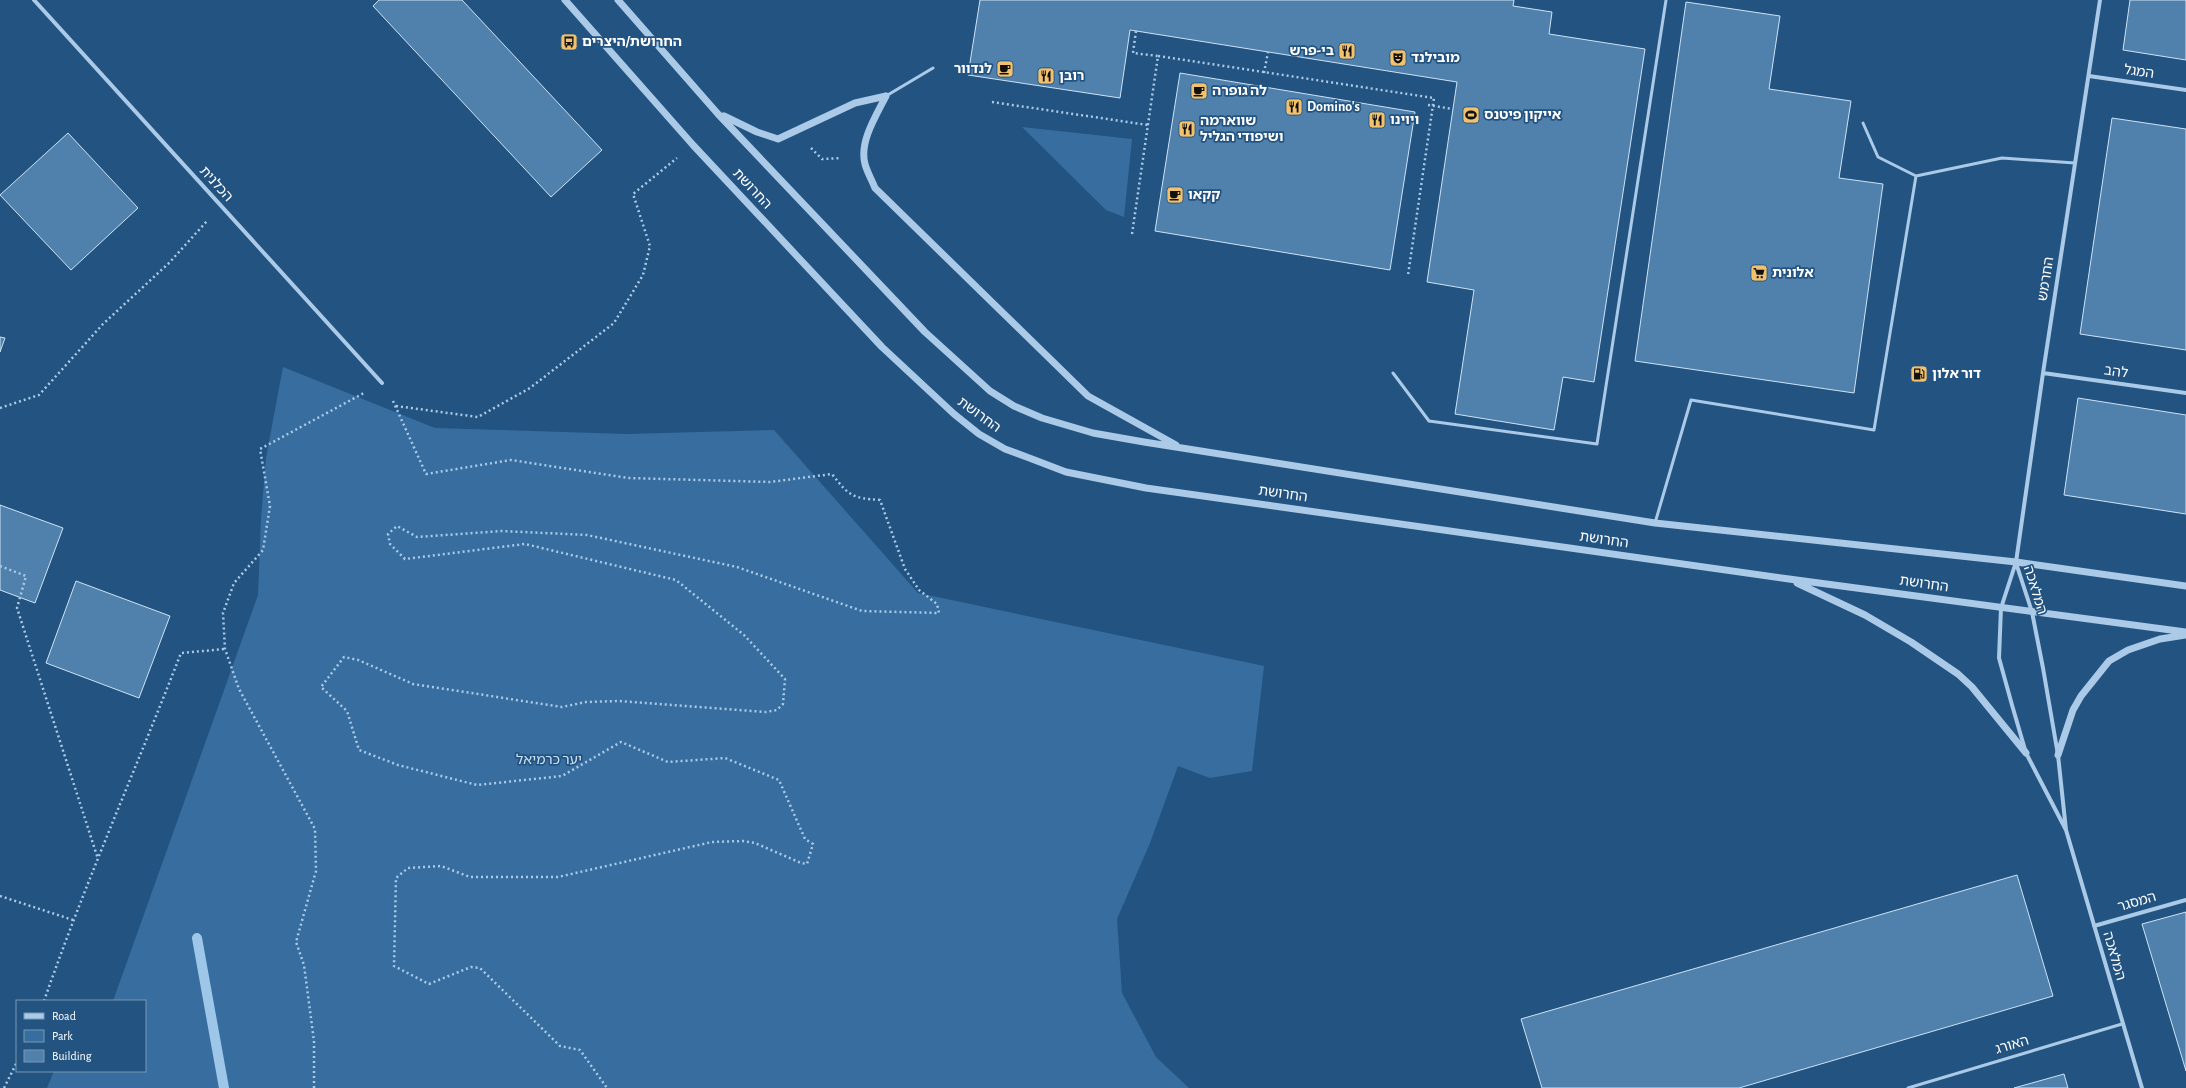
<svg xmlns="http://www.w3.org/2000/svg" width="2186" height="1088" viewBox="0 0 2186 1088" font-family="'Alegreya Sans','Noto Sans Hebrew',sans-serif">
  <rect width="100%" height="100%" fill="#235381"/>
  <path fill="#376e9f" d="M1022 127 1132 139 1124 217 1106 210Z
    M283 367 435 428 627 434 774 430 918 593 1264 666 1252 771 1210 778 1178 766 1150 843 1117 919 1122 993 1156 1057 1189 1088H47L54 1071H145V1001H113L258 595 261 519 266 458Z"/>
  <g fill="none" stroke-linecap="round" stroke-linejoin="round">
    <path stroke="#9ec6e8" stroke-width="10" d="M197 938 224 1088"/>
  </g>
  <path fill="#5080ac" stroke="#cde3f6" d="M379 0H462L602 150 551 197 373 6Z
    M980 0H1514L1513 6 1552 12 1549 34 1645 49 1594 382 1563 377 1554 430 1455 414 1474 290 1427 282 1457 82 1130 30 1120 98 968 75Z
    M2130 0H2186V60L2123 50Z
    M1686 2 1780 16 1769 89 1851 101 1839 178 1883 184 1854 393 1635 361Z
    M1180 73 1415 112 1390 270 1155 231Z
    M2112 118 2186 129V350L2080 334Z
    M68 133 138 208 71 270 0 195Z
    M0 337 5 338 0 352Z
    M2078 398 2186 415V514L2064 495Z
    M0 505 63 528 35 603 0 590Z
    M76 581 170 616 139 698 46 663Z
    M2017 875 2053 996 1739 1088H1542L1521 1019Z
    M2186 912V1071L2142 924Z
    M2064 1074 2068 1088H2014Z"/>
  <g fill="none" stroke-linecap="round" stroke-linejoin="round">
    <path stroke="#aacae7" stroke-width="2.5" stroke-dasharray="2 3" stroke-linecap="butt" d="M1136 31 1133 53 1158 56
      M1264 73 1268 52
      M992 102 1148 125
      M1428 105 1453 109
      M811 148 822 159 841 158
      M1132 234 1158 56 1434 98 1408 275
      M393 401 426 474 511 460 628 478 770 482 832 474C849 496 852 498 880 500L905 569 919 590 937 604 939 613 862 611 737 567 587 535 502 531 417 537 397 526 388 534 390 544 405 559 525 544 676 580 744 635 785 679 783 704 777 710 766 712 619 701 586 702 562 707 413 684 358 660 344 657 321 687 347 711 359 750 398 765 477 785 562 776 621 742 668 762 725 758 779 780 805 839 813 844 807 864 801 863 755 843 743 841 712 842 558 877H470L441 866 408 868 396 878 394 966 429 984 471 967 480 968 560 1046 580 1050 607 1088
      M396 406 478 417 530 388 614 323 643 275 650 246 633 194 677 158
      M0 408 39 395 103 324 169 263 207 221
      M0 566 26 576 17 608 98 859
      M0 896 73 920
      M44 1001C85 883 136 769 181 653L225 649
      M4 1088 17 1062
      M314 1088V1041L304 965 296 942 316 871 315 829 239 689 225 649 223 613 234 583 263 550 270 506 260 449 364 393"/>
    <path stroke="#aacae7" stroke-width="3" d="M886 96 933 68
      M1863 123 1878 157 1916 176 2002 158 2075 163
      M1393 373 1429 421 1597 444 1666 0
      M1655 523 1691 400 1874 430 1916 176
      M1908 1088 2122 1024"/>
    <path stroke="#aacae7" stroke-width="4" d="M34 0 382 383
      M2089 76 2186 90
      M2043 373 2186 393
      M2016 563 2032 612 2043 668 2058 755 2066 830 2142 1088
      M2066 830 2026 753 2012 705 1999 658 2001 608 2016 562 2043 373 2100 0
      M2094 926 2186 900"/>
    <path stroke="#aacae7" stroke-width="7" d="M565 0 693 145 882 347 954 414 979 434 1005 449 1032 459 1066 472 1146 488 1789 579 2186 632
      M618 0 718 114 925 332 990 391 1014 406 1042 418 1093 433 1144 442 1655 523 2016 562 2186 586
      M886 96C876 116 859 142 865 164 867 172 872 180 875 188L1088 396 1176 445
      M724 116 757 132 778 139 855 103 886 96
      M1797 583 1865 615 1911 642 1958 674 1972 687 2026 753
      M2058 755 2073 710 2081 696 2109 661 2128 650 2160 639 2186 635"/>
  </g>
  <defs>
    <g id="bus-square" transform="scale(0.9)"><rect x="-9" y="-9" width="18" height="18" rx="4" fill="#f2c16d" stroke="#235381"/><path d="M-5-6H5V4H4V6H2V4H-2V6H-4V4H-5ZM-3.5-4V0h7V-4ZM-3.5 1.2v1.5H-2V1.2ZM2 1.2v1.5H3.5V1.2Z" fill="#111"/></g>
    <g id="restaurant-square" transform="scale(0.9)"><rect x="-9" y="-9" width="18" height="18" rx="4" fill="#f2c16d" stroke="#235381"/><path d="M-5-6h1v4h1v-4h1v4h1v-4h1v5L-1.5 .5V6h-2V.5L-5-1ZM5-6V6H3V1.5H1.5Q1.5-4 5-6Z" fill="#111"/></g>
    <g id="theatre-square" transform="scale(0.9)"><rect x="-9" y="-9" width="18" height="18" rx="4" fill="#f2c16d" stroke="#235381"/><path d="M-5-5.5Q0-4 5-5.5V0Q5 5 0 6Q-5 5-5 0ZM-3.3-2.5H-1v1.5H-3.3ZM1-2.5H3.3v1.5H1ZM-2.8 1Q0 5.5 2.8 1Z" fill="#111"/></g>
    <g id="cafe-square" transform="scale(0.9)"><rect x="-9" y="-9" width="18" height="18" rx="4" fill="#f2c16d" stroke="#235381"/><path d="M-5.5-4.5H6V0H3Q3 3.5 0 3.5H-2.5Q-5.5 3.5-5.5 0ZM3-3.2v2h1.7v-2ZM-6 4.5H4V6H-6Z" fill="#111"/></g>
    <g id="stadium-square" transform="scale(0.9)"><rect x="-9" y="-9" width="18" height="18" rx="4" fill="#f2c16d" stroke="#235381"/><path d="M0-5a6.5 5 0 1 0 0 10a6.5 5 0 1 0 0-10ZM-3.5-1.8h7v3.6h-7Z" fill="#111"/></g>
    <g id="supermarket-square" transform="scale(0.9)"><rect x="-9" y="-9" width="18" height="18" rx="4" fill="#f2c16d" stroke="#235381"/><path d="M-6-5.5h2.5l.6 2H6L4.5 2H-2.5L-4.4-4H-6ZM-1.5 3.2a1.3 1.3 0 1 0 .1 0ZM3 3.2a1.3 1.3 0 1 0 .1 0Z" fill="#111"/></g>
    <g id="fuel-square" transform="scale(0.9)"><rect x="-9" y="-9" width="18" height="18" rx="4" fill="#f2c16d" stroke="#235381"/><path d="M-5.5-6h7V0h2V4h1.3V-2.5L3-4.5l.8-.8L6-3V5H2.5V1h-1V6h-7ZM-4.2-4.7v3.2H.2V-4.7Z" fill="#111"/></g>
  </defs>
  <g fill-rule="evenodd">
    <use href="#bus-square" x="569" y="42"/>
    <use href="#restaurant-square" x="1347" y="51"/>
    <use href="#theatre-square" x="1398" y="58"/>
    <use href="#cafe-square" x="1005" y="69"/>
    <use href="#restaurant-square" x="1046" y="76"/>
    <use href="#cafe-square" x="1199" y="91"/>
    <use href="#restaurant-square" x="1294" y="107"/>
    <use href="#stadium-square" x="1471" y="115"/>
    <use href="#restaurant-square" x="1377" y="120"/>
    <use href="#restaurant-square" x="1187" y="129"/>
    <use href="#cafe-square" x="1175" y="195"/>
    <use href="#supermarket-square" x="1759" y="273"/>
    <use href="#fuel-square" x="1919" y="374"/>
  </g>
  <g text-anchor="middle" dominant-baseline="central" stroke-width="3.5" stroke-linejoin="round" paint-order="stroke">
    <g font-size="14" font-weight="bold" fill="#fff" stroke="#235381" text-anchor="start">
      <text x="582" y="42">החרושת/היצרים</text>
      <text x="1334" y="51" text-anchor="end">בי-פרש</text>
      <text x="1411" y="58">מובילנד</text>
      <text x="992" y="69" text-anchor="end">לנדוור</text>
      <text x="1059" y="76">רובן</text>
      <text x="1212" y="91">לה גופרה</text>
      <text x="1307" y="107">Domino's</text>
      <text x="1484" y="115">אייקון פיטנס</text>
      <text x="1390" y="120">ויוינו</text>
      <text x="1200" y="121">שווארמה<tspan x="1200" dy="16">ושיפודי הגליל</tspan></text>
      <text x="1188" y="195">קקאו</text>
      <text x="1772" y="273">אלונית</text>
      <text x="1932" y="374">דור אלון</text>
    </g>
    <g font-size="14" fill="#fff" stroke="#235381">
      <text transform="translate(2139 72) rotate(8)">המגל</text>
      <text transform="translate(216 184) rotate(48)">הכלנית</text>
      <text transform="translate(752 189) rotate(47)">החרושת</text>
      <text transform="translate(2046 279) rotate(-81)">החרמש</text>
      <text transform="translate(2116 372) rotate(8)">להב</text>
      <text transform="translate(979 415) rotate(36)">החרושת</text>
      <text transform="translate(1283 494) rotate(8)">החרושת</text>
      <text transform="translate(1604 540) rotate(8)">החרושת</text>
      <text transform="translate(1924 584) rotate(8)">החרושת</text>
      <text transform="translate(2035 590) rotate(73)">המלאכה</text>
      <text transform="translate(2137 902) rotate(-16)">המסגר</text>
      <text transform="translate(2114 956) rotate(74)">המלאכה</text>
      <text transform="translate(2012 1045) rotate(-17)">האורג</text>
    </g>
    <g font-size="14" fill="#cde3f6" stroke="#235381">
      <text x="549" y="760">יער כרמיאל</text>
    </g>
  </g>
  <rect x="16" y="1000" width="130" height="72" fill="#235381" stroke="#7b98b3"/>
  <rect x="24" y="1013" width="20" height="6" fill="#aacae7" stroke="#7b98b3"/>
  <text x="52" y="1020" font-size="12" fill="#ffffff">Road</text>
  <rect x="24" y="1030" width="20" height="12" fill="#376e9f" stroke="#7b98b3"/>
  <text x="52" y="1040" font-size="12" fill="#ffffff">Park</text>
  <rect x="24" y="1050" width="20" height="12" fill="#5080ac" stroke="#7b98b3"/>
  <text x="52" y="1060" font-size="12" fill="#ffffff">Building</text>
</svg>
